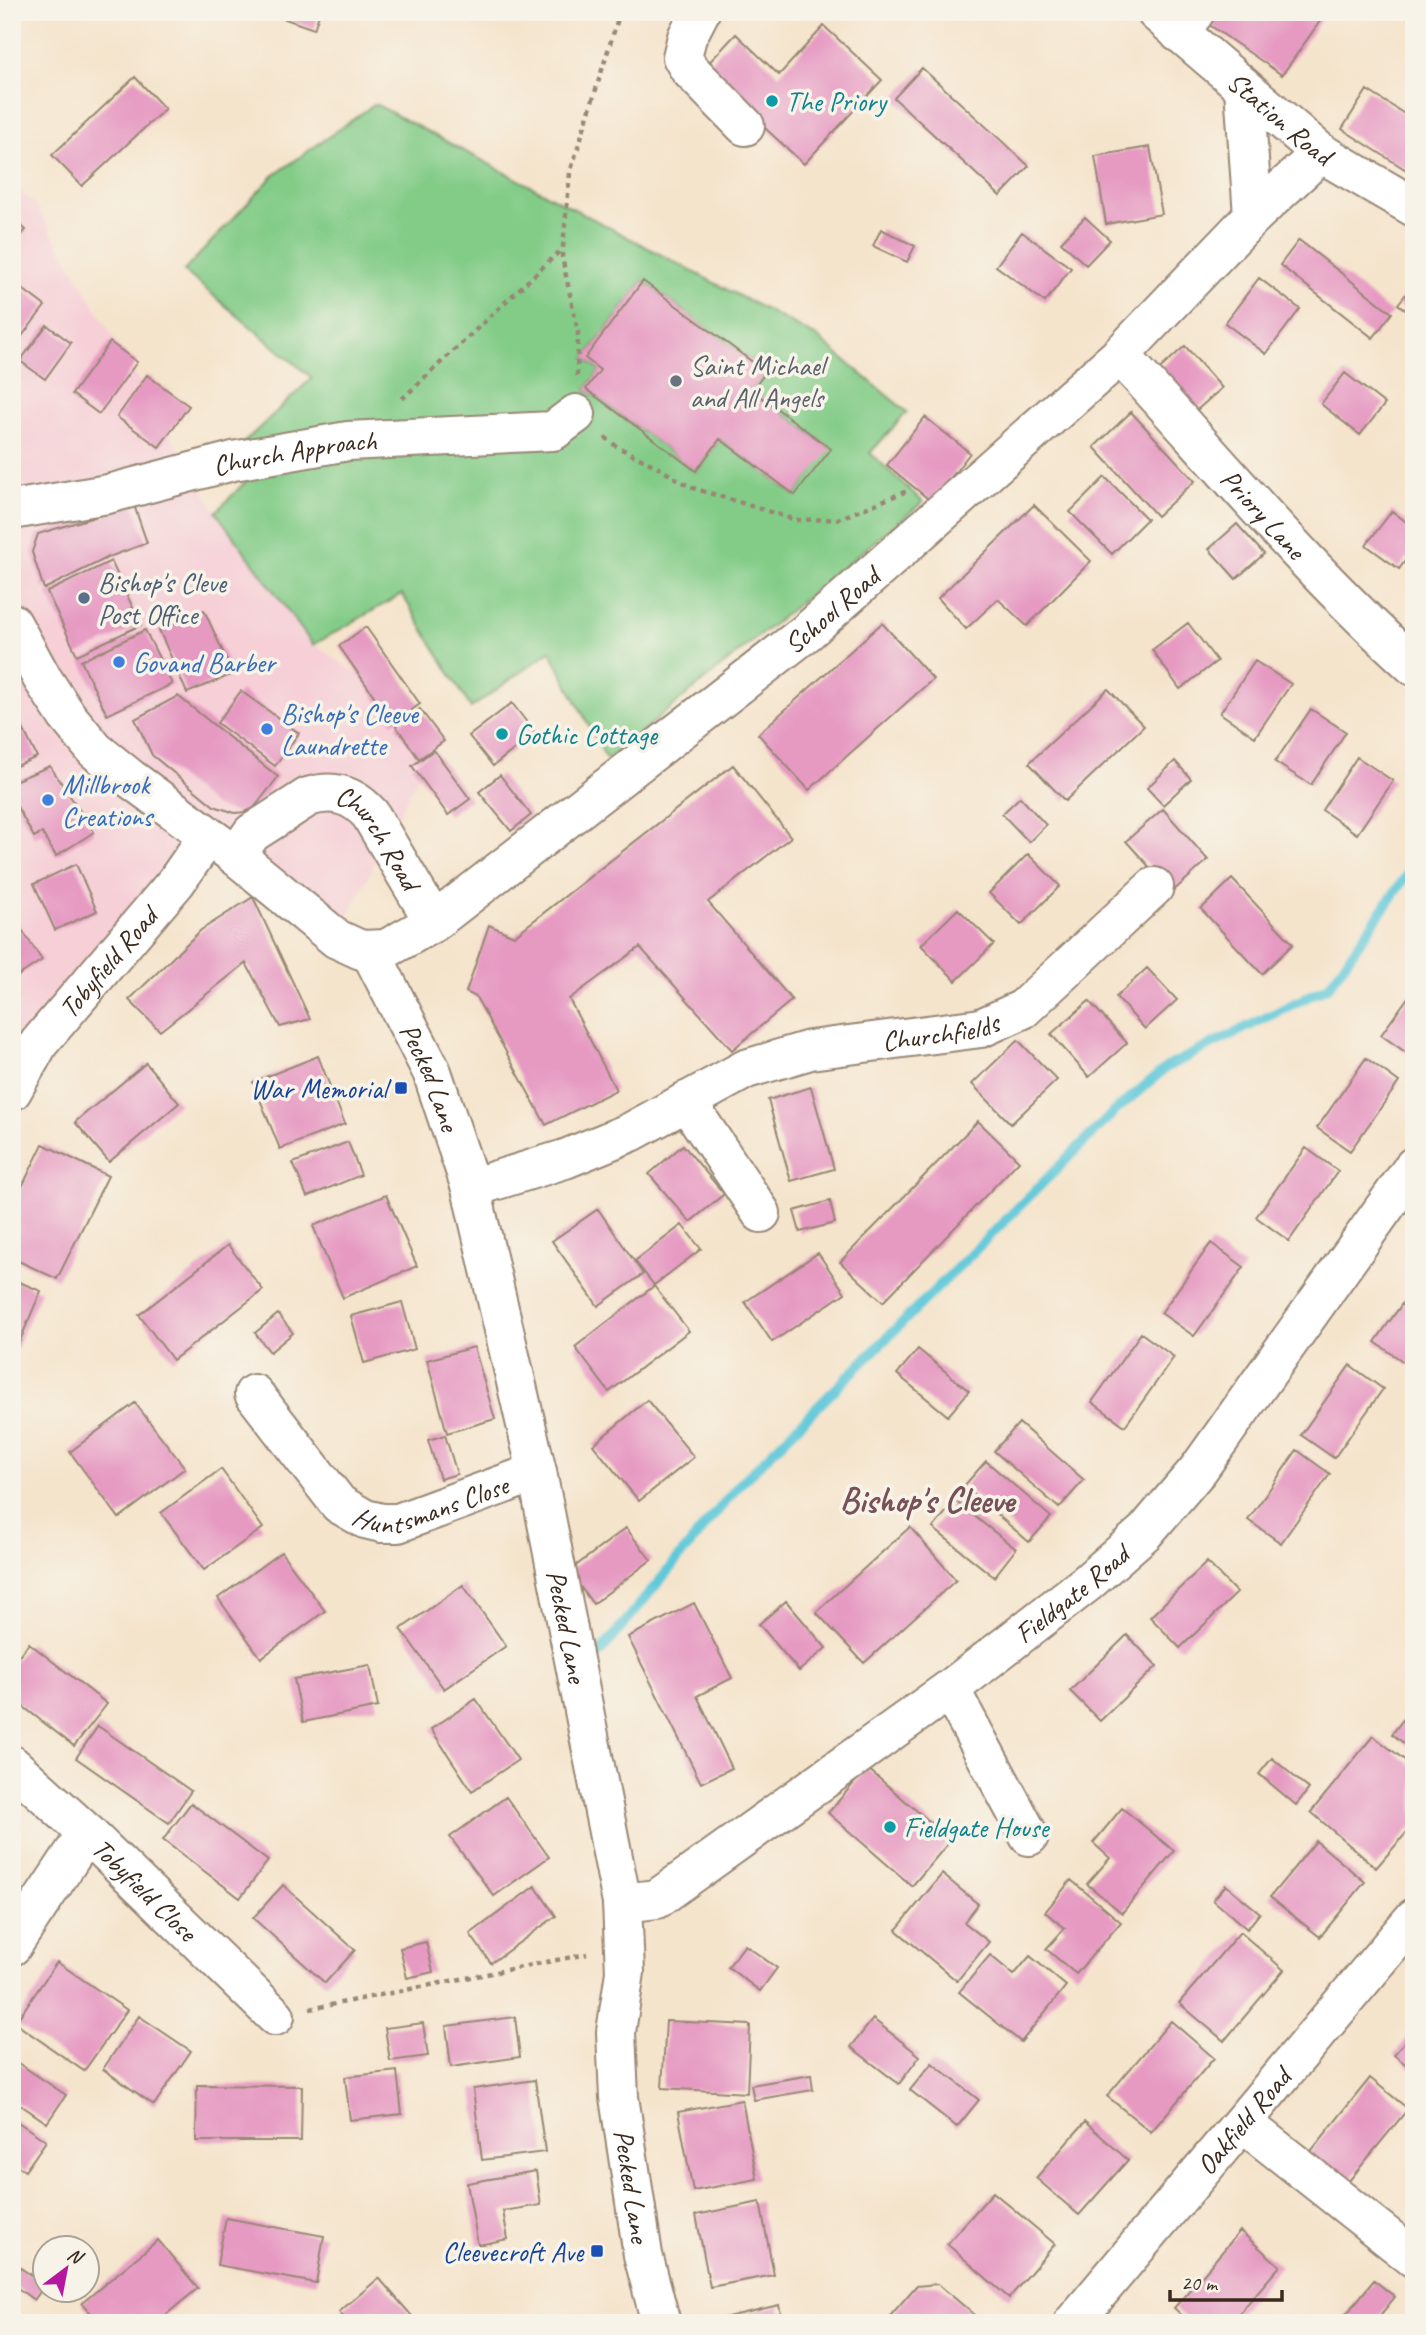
<svg xmlns="http://www.w3.org/2000/svg" width="1426" height="2335" viewBox="0 0 1426 2335" font-family="Caveat,sans-serif">
  <rect width="100%" height="100%" fill="#f7f3e8"/>
  <filter id="ink" filterUnits="userSpaceOnUse"><feTurbulence type="fractalNoise" baseFrequency=".0143" numOctaves="2"/><feDisplacementMap in="SourceGraphic" scale="14" xChannelSelector="R" yChannelSelector="G"/><feConvolveMatrix kernelMatrix="1 2 1 2 8 2 1 2 1" color-interpolation-filters="sRGB"/></filter>
  <filter id="wash" filterUnits="userSpaceOnUse"><feTurbulence type="fractalNoise" baseFrequency=".00686" numOctaves="4" result="noise"/><feDisplacementMap in="SourceGraphic" scale="28" xChannelSelector="R" yChannelSelector="G"/><feGaussianBlur stdDeviation="1.57" result="paint"/><feColorMatrix in="noise" values="0 0 0 0 0 0 0 0 0 0 0 0 0 0 0 0 0 1.4 0 .05"/><feComposite in="paint" operator="in"/></filter>
  <g filter="url(#wash)">
    <rect width="100%" height="100%" fill="#f5e4cc"/>
    <path fill="#f6cfd7" d="M12 184 35 204 216 512 313 644 441 729 337 939 208 836 49 1014 12 1046Z"/>
    <path fill="#83cc88" stroke="#5f7b53" stroke-width="2" fill-rule="evenodd" d="M375 104 817 337 907 412 870 453 923 502 607 760 550 651 471 708 402 594 313 645 216 512 253 474 241 445 312 378 184 271 273 176ZM643 281 766 372 752 390 830 448 795 495 720 439 696 471 586 389 600 370 585 358Z"/>
    <g fill="none" stroke-linecap="round" stroke-linejoin="round">
      <path stroke="#5ec8d9" stroke-width="10" d="M599 1654 739 1485 1114 1112 1167 1067 1329 986 1409 872 1414 859"/>
    </g>
    <g id="blocks">
      <path fill="#e69ac2" d="M281 12H320L314 29 279 17Z
        M1212 12H1322L1325 14 1282 75 1205 22Z
        M824 26 882 80 804 164 702 70 736 34 779 75Z
        M922 68 1029 166 1000 196 894 98Z
        M135 77 165 109 82 186 52 155Z
        M1367 90 1414 120V175L1342 129Z
        M1150 147 1162 214 1106 224 1095 156Z
        M12 217 26 230 12 245Z
        M1085 217 1110 240 1086 265 1061 242Z
        M881 229 915 246 907 262 873 246Z
        M1022 232 1071 268 1045 302 996 266Z
        M1299 240 1392 313 1373 338 1280 265Z
        M1259 278 1300 309 1266 354 1225 323Z
        M12 281 45 306 12 349Z
        M643 281 766 372 752 390 831 449 795 495 720 439 696 471 586 389 600 370 585 358Z
        M1414 284V317L1398 304Z
        M47 325 71 343 45 379 20 361Z
        M110 342 137 362 99 414 72 394Z
        M1185 346 1222 388 1190 416 1153 375Z
        M1345 373 1385 404 1360 435 1321 404Z
        M147 375 189 406 159 447 117 417Z
        M1131 412 1195 481 1157 516 1094 447Z
        M925 417 970 453 932 502 887 465Z
        M1105 477 1147 519 1112 554 1070 512Z
        M134 505 147 543 109 557 44 589 32 552 38 534Z
        M1034 505 1091 561 1027 626 998 599 966 629 938 598Z
        M1392 511 1414 528V549L1399 569 1366 545Z
        M1237 524 1264 554 1236 579 1209 549Z
        M111 561 141 625 77 655 47 592Z
        M204 610 233 674 187 693 159 630Z
        M882 623 933 679 809 790 758 734Z
        M1188 623 1217 661 1180 689 1152 650Z
        M366 627 420 704 393 723 339 646Z
        M145 630 172 684 107 715 81 661Z
        M1255 661 1291 684 1255 737 1220 713Z
        M1108 689 1144 726 1065 801 1029 763Z
        M241 691 299 733 275 766 217 723Z
        M178 696 278 777 254 808 245 812 235 813 214 806 152 755 135 719Z
        M512 703 535 733 493 766 469 736Z
        M12 706 37 757 12 768Z
        M420 709 444 741 419 759 396 726Z
        M1311 709 1346 732 1311 785 1275 762Z
        M434 750 470 799 448 815 412 766Z
        M1357 757 1393 781 1357 834 1322 810Z
        M1175 761 1191 779 1163 805 1147 788Z
        M733 765 791 837 708 902 792 1000 732 1050 640 947 569 999 616 1090 546 1125 476 997 466 992 489 925 514 936Z
        M50 766 94 832 56 856 42 833 34 837 12 798V782Z
        M500 775 531 815 511 831 479 792Z
        M1020 797 1046 825 1029 842 1002 814Z
        M1163 809 1208 860 1172 892 1126 841Z
        M1028 854 1060 886 1021 925 989 893Z
        M76 864 97 911 55 930 34 884Z
        M1232 879 1293 944 1262 974 1201 909Z
        M253 897 310 1019 280 1027 246 963 160 1031 129 1000 201 930Z
        M958 909 994 944 956 981 921 945Z
        M12 915 42 960 12 980Z
        M1147 968 1177 1000 1145 1029 1116 997Z
        M1414 989V1058L1381 1035Z
        M1089 1001 1127 1043 1089 1077 1051 1034Z
        M1018 1040 1057 1080 1011 1124 972 1084Z
        M318 1056 345 1124 280 1149 253 1082Z
        M1366 1058 1399 1082 1350 1151 1317 1128Z
        M146 1063 179 1103 109 1162 75 1122Z
        M811 1087 834 1169 791 1181 768 1100Z
        M978 1121 1019 1161 883 1302 840 1262Z
        M348 1142 361 1175 307 1197 293 1163Z
        M43 1144 108 1176 57 1279 12 1258V1207Z
        M683 1145 724 1194 690 1222 649 1174Z
        M1306 1148 1338 1171 1289 1241 1256 1217Z
        M386 1195 417 1266 343 1298 313 1226Z
        M830 1201 835 1223 800 1232 794 1211Z
        M598 1209 643 1274 598 1306 552 1241Z
        M682 1225 701 1249 654 1285 635 1261Z
        M1211 1243 1244 1267 1194 1336 1161 1313Z
        M228 1245 263 1290 173 1360 139 1315Z
        M818 1253 845 1293 772 1342 745 1302Z
        M12 1279 41 1291 12 1359Z
        M654 1286 689 1331 609 1392 575 1347Z
        M1414 1287V1357L1408 1365 1375 1342Z
        M402 1302 415 1349 364 1363 351 1316Z
        M278 1314 293 1333 270 1352 255 1333Z
        M1141 1333 1174 1357 1125 1426 1092 1402Z
        M474 1347 495 1419 447 1433 427 1360Z
        M918 1349 969 1391 948 1416 897 1374Z
        M1350 1365 1383 1389 1334 1458 1301 1435Z
        M647 1400 694 1457 639 1501 593 1445Z
        M135 1403 185 1468 119 1518 70 1452Z
        M1019 1423 1084 1480 1059 1508 994 1451Z
        M445 1435 457 1474 440 1479 428 1440Z
        M1297 1450 1330 1474 1281 1543 1248 1520Z
        M986 1461 1051 1517 1029 1542 964 1486Z
        M221 1469 263 1528 204 1570 161 1513Z
        M955 1501 1016 1549 994 1577 933 1528Z
        M910 1527 956 1580 864 1663 816 1612Z
        M626 1528 651 1560 593 1604 569 1571Z
        M281 1552 325 1611 261 1658 218 1598Z
        M1207 1562 1237 1593 1180 1648 1150 1617Z
        M463 1585 506 1646 444 1689 401 1629Z
        M786 1601 826 1648 799 1671 759 1624Z
        M694 1603 732 1678 697 1696 732 1768 701 1783 628 1637Z
        M1127 1635 1157 1666 1100 1721 1070 1691Z
        M29 1643 107 1704 74 1746 12 1698V1664Z
        M370 1665 378 1707 303 1722 294 1679Z
        M476 1699 518 1760 472 1791 431 1729Z
        M1414 1705V1751L1392 1734Z
        M98 1726 191 1791 169 1823 76 1758Z
        M1373 1736 1414 1767V1824L1376 1868 1311 1812Z
        M1272 1758 1309 1789 1296 1805 1259 1774Z
        M867 1768 951 1840 912 1886 828 1813Z
        M506 1797 549 1857 494 1896 450 1837Z
        M191 1803 268 1861 240 1898 163 1840Z
        M1122 1808 1174 1851 1122 1913 1087 1884 1110 1858 1093 1843Z
        M1316 1841 1365 1882 1320 1937 1270 1897Z
        M942 1874 978 1904 964 1922 989 1942 957 1981 896 1930Z
        M1071 1880 1121 1922 1076 1974 1046 1949 1065 1928 1045 1912Z
        M283 1885 355 1950 325 1983 253 1918Z
        M1226 1885 1260 1913 1247 1929 1213 1900Z
        M535 1886 556 1916 491 1963 470 1934Z
        M1240 1932 1284 1970 1224 2041 1179 2003Z
        M426 1942 433 1972 407 1978 400 1948Z
        M745 1945 777 1968 760 1991 728 1967Z
        M990 1955 1014 1975 1030 1956 1066 1986 1021 2042 959 1992Z
        M57 1962 127 2010 84 2071 15 2023Z
        M139 2016 191 2051 154 2105 103 2069Z
        M515 2017 520 2057 451 2067 446 2026Z
        M873 2019 920 2056 899 2084 851 2047Z
        M666 2021 750 2025 747 2093 662 2088Z
        M1171 2021 1214 2058 1151 2132 1107 2096Z
        M423 2023 428 2056 390 2061 385 2028Z
        M1414 2030V2071L1394 2055Z
        M12 2059 66 2095 47 2123 12 2099Z
        M932 2063 979 2100 957 2127 910 2090Z
        M397 2071 402 2114 350 2120 345 2077Z
        M811 2075 813 2090 754 2100 751 2085Z
        M1370 2078 1408 2109 1344 2187 1307 2156Z
        M535 2080 545 2152 482 2160 473 2089Z
        M197 2085 302 2086 301 2141H196Z
        M742 2100 757 2179 693 2191 678 2112Z
        M12 2118 46 2141 25 2171 12 2162Z
        M1085 2122 1128 2160 1079 2215 1036 2178Z
        M536 2171 541 2205 503 2211 508 2239 478 2245 467 2183Z
        M993 2192 1055 2244 1009 2298 947 2244Z
        M760 2202 774 2275 710 2287 696 2215Z
        M226 2218 324 2236 316 2283 217 2265Z
        M1240 2231 1280 2266 1231 2323H1190L1174 2308Z
        M158 2240 198 2288 156 2323H99L82 2303Z
        M12 2262 45 2285 34 2300 12 2284Z
        M379 2278 411 2315 418 2323H348L339 2312Z
        M1374 2280 1395 2297 1374 2323H1339Z
        M938 2284 984 2323H884L916 2286Z
        M779 2305 783 2323H724L723 2318Z"/>
    </g>
  </g>
  <g filter="url(#ink)">
    <use href="#blocks" fill-opacity="0" stroke="#988775" stroke-width="2"/>
    <g fill="none" stroke-linecap="round" stroke-linejoin="round">
      <g stroke="#988775" stroke-width="42">
        <g id="minor">
          <path d="M700 12 687 37 682 57 689 69 745 126"/>
          <path d="M1179 33 1195 12"/>
          <path d="M1244 88 1253 216"/>
          <path id="s1" d="M1120 355C1217 460 1307 570 1414 666"/>
          <path id="s2" d="M12 510 108 494 233 461 348 441 553 431 576 414"/>
          <path id="s3" d="M12 623 42 678 67 716 95 750 131 779 236 856 337 939 361 950 386 949 434 922 807 632 1120 355 1253 216 1321 153"/>
          <path id="s4" d="M236 856 252 833 308 797C333 789 353 795 370 814L434 922"/>
          <path id="s5" d="M370 951 432 1072 471 1188 537 1472 622 1903 625 1972 616 2032 619 2097 643 2255 661 2323"/>
          <path id="s6" d="M12 1091 39 1043 176 882 208 836"/>
          <path d="M686 1101 761 1213"/>
          <path id="s7" d="M471 1188 565 1159 631 1132 746 1069 810 1050 981 1028 1023 1009 1154 887"/>
          <path id="s8" d="M254 1394 339 1504 365 1519 382 1523H398L537 1472"/>
          <path d="M950 1689 1029 1836"/>
          <path id="s9" d="M12 1765 87 1833 275 2016"/>
          <path id="s10" d="M622 1903 657 1899 950 1689 1087 1583 1145 1532 1198 1470 1414 1166"/>
          <path d="M12 1946 87 1833"/>
          <path d="M1243 2123 1414 2258"/>
          <path id="s11" d="M1073 2323 1414 1918"/>
        </g>
      </g>
      <g stroke="#988775" stroke-width="42">
        <g id="tertiary">
          <path id="s12" d="M1156 12 1321 153 1414 207"/>
        </g>
      </g>
      <path stroke="#988775" stroke-width="4.5" stroke-dasharray="5 5" stroke-linecap="butt" d="M577 376 578 332 562 257 570 173 620 12
        M402 399 562 249
        M605 437 616 446 657 467 690 487 796 520 838 519 907 491
        M310 2009 587 1954"/>
      <use href="#minor" stroke="#fff" stroke-width="38"/>
      <use href="#tertiary" stroke="#fff" stroke-width="38"/>
    </g>
  </g>
  <g fill="#0f9aa8" stroke="#f7f3e8" stroke-width="2.5">
    <circle cx="772" cy="101" r="7"/>
    <circle cx="502" cy="734" r="7"/>
    <circle cx="890" cy="1827" r="7"/>
  </g>
  <circle fill="#6b7280" stroke="#f7f3e8" stroke-width="2.5" cx="676" cy="381" r="7"/>
  <circle fill="#5c6f8a" stroke="#f7f3e8" stroke-width="2.5" cx="84" cy="598" r="7"/>
  <g fill="#3f7fe0" stroke="#f7f3e8" stroke-width="2.5">
    <circle cx="119" cy="662" r="7"/>
    <circle cx="267" cy="729" r="7"/>
    <circle cx="48" cy="800" r="7"/>
  </g>
  <g fill="#1a4fb4" stroke="#f7f3e8" stroke-width="2.5">
    <rect x="394" y="1081" width="14" height="14" rx="3.5"/>
    <rect x="590" y="2244" width="14" height="14" rx="3.5"/>
  </g>
  <g text-anchor="middle" dominant-baseline="central" stroke-width="7" stroke-linejoin="round" paint-order="stroke">
    <g font-size="28" fill="#0d838f" stroke="#f7f3e8" text-anchor="start">
      <text x="786" y="101">The Priory</text>
      <text x="516" y="734">Gothic Cottage</text>
      <text x="904" y="1827">Fieldgate House</text>
    </g>
    <g font-size="28" fill="#3b2a1e" stroke="#f7f3e8">
      <text stroke="none"><textPath href="#s12" startOffset="163">Station Road</textPath></text>
      <text stroke="none"><textPath href="#s2" startOffset="289">Church Approach</textPath></text>
      <text stroke="none"><textPath href="#s1" startOffset="214">Priory Lane</textPath></text>
      <text stroke="none"><textPath href="#s3" startOffset="1071">School Road</textPath></text>
      <text stroke="none"><textPath href="#s4" startOffset="186">Church Road</textPath></text>
      <text stroke="none"><textPath href="#s6" startOffset="161">Tobyfield Road</textPath></text>
      <text stroke="none"><textPath href="#s7" startOffset="499">Churchfields</textPath></text>
      <text stroke="none"><textPath href="#s5" startOffset="140">Pecked Lane</textPath></text>
      <text stroke="none"><textPath href="#s8" startOffset="238">Huntsmans Close</textPath></text>
      <text stroke="none"><textPath href="#s10" startOffset="550">Fieldgate Road</textPath></text>
      <text stroke="none"><textPath href="#s5" startOffset="707">Pecked Lane</textPath></text>
      <text stroke="none"><textPath href="#s9" startOffset="182">Tobyfield Close</textPath></text>
      <text stroke="none"><textPath href="#s11" startOffset="264">Oakfield Road</textPath></text>
      <text stroke="none"><textPath href="#s5" startOffset="1274">Pecked Lane</textPath></text>
    </g>
    <g font-size="28" fill="#5b616d" stroke="#f7f3e8" text-anchor="start">
      <text x="690" y="365">Saint Michael<tspan x="690" dy="32">and All Angels</tspan></text>
    </g>
    <g font-size="28" fill="#4e5e75" stroke="#f7f3e8" text-anchor="start">
      <text x="98" y="582">Bishop's Cleve<tspan x="98" dy="32">Post Office</tspan></text>
    </g>
    <g font-size="28" fill="#366cbe" stroke="#f7f3e8" text-anchor="start">
      <text x="133" y="662">Govand Barber</text>
      <text x="281" y="713">Bishop's Cleeve<tspan x="281" dy="32">Laundrette</tspan></text>
      <text x="62" y="784">Millbrook<tspan x="62" dy="32">Creations</tspan></text>
    </g>
    <g font-size="28" fill="#164399" stroke="#f7f3e8" text-anchor="end">
      <text x="387" y="1088">War Memorial</text>
      <text x="583" y="2251">Cleevecroft Ave</text>
    </g>
    <g font-size="35" font-weight="bold" fill="#775157" stroke="#f7f3e8">
      <text x="927" y="1500">Bishop's Cleeve</text>
    </g>
  </g>
  <rect width="1426" height="2335" fill="none" stroke="#f7f3e8" stroke-width="42"/>
  <g transform="translate(66 2269) rotate(32)"><circle r="33" fill="#f7f3e8" stroke="#aca397" stroke-width="2"/>
  <path d="M0-5L12 26L0 18L-12 26Z" fill="#b5179e"/>
  <text y="-10" font-size="19" font-weight="bold" text-anchor="middle" fill="#3b2a1e">N</text>
  </g>
  <path d="M1170 2290v10h112v-10" fill="none" stroke="#3b2a1e" stroke-width="3.5"/>
  <text x="1181" y="2290" font-size="21" fill="#3b2a1e" stroke="#f7f3e8" stroke-width="5" paint-order="stroke">20 m</text>
</svg>
